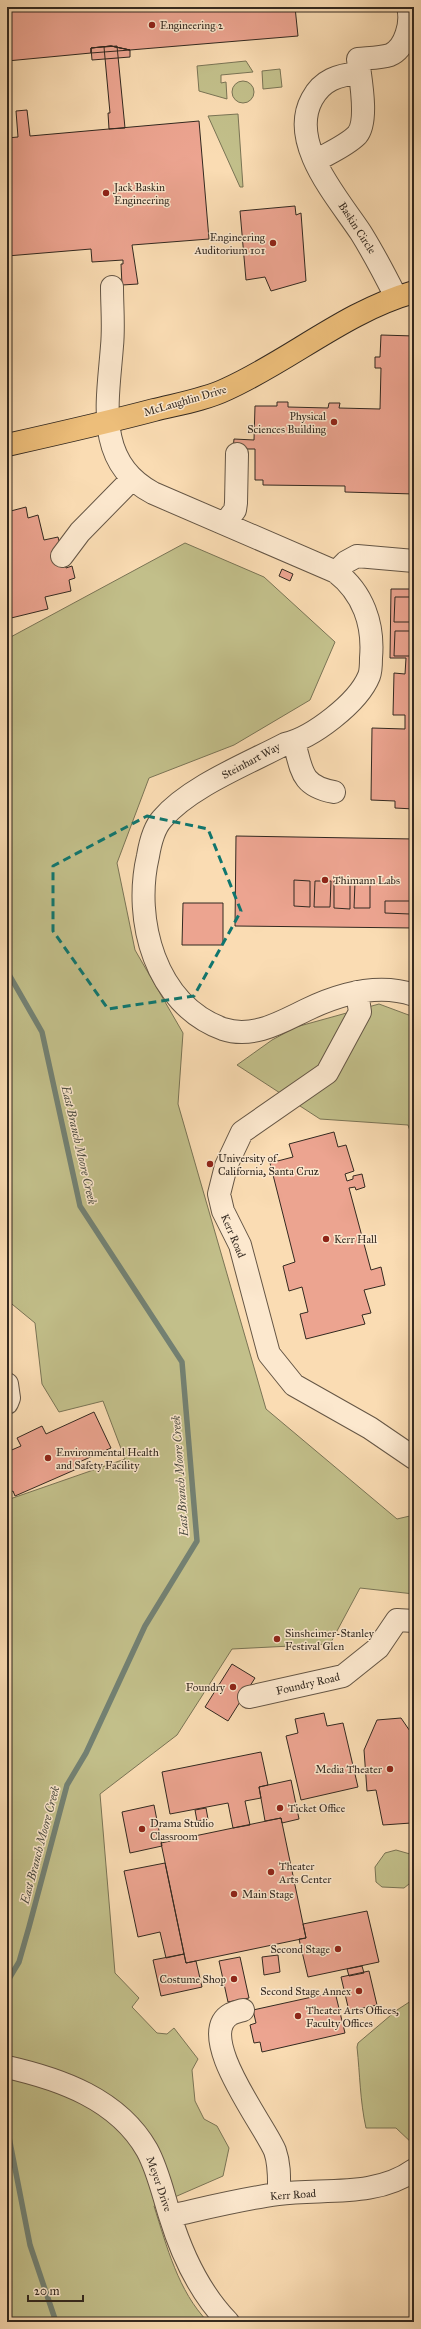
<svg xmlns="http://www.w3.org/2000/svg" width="421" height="2329" viewBox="0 0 421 2329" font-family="'IM FELL Great Primer',serif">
  <rect width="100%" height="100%" fill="#fadcb3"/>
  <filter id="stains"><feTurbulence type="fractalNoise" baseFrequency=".005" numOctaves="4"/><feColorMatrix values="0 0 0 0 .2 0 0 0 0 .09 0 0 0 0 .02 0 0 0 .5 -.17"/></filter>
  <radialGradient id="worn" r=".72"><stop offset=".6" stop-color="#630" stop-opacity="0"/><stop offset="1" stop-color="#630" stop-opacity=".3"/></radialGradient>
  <path fill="#c2bf8a" stroke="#7a7455" d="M246 61 253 72 221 75V83L226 82 227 99 199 91 197 66Z
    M280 69 282 87 263 89 262 71Z
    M232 92a11 11 0 1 1 22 0a11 11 0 1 1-22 0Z
    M238 114 243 187H240L208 116Z
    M185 543 264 577 335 642 310 700 234 745 149 778 117 863 135 950 183 1033 178 1104 266 1409 397 1519 414 1515V1594L360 1588 330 1644 232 1649 177 1735 100 1794 115 1973 139 1998 132 2007 157 2033 167 2034 174 2028 198 2059 192 2070 195 2101 204 2119 217 2126 229 2148 223 2176 154 2206C167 2247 178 2291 208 2322H7V2069L11 2070 7 2056V1500L125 1459 103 1401 59 1412 42 1384 35 1323 7 1300V639Z
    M379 1004 414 1017V1143L408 1125 320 1119 237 1065 272 1040 296 1027Z
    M396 1850 410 1854 414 1858V1880L404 1888 382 1887 376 1882 375 1867 385 1853Z
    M414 1999V2145L396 2128H366C360 2101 360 2075 357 2047L358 2043 397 2010Z"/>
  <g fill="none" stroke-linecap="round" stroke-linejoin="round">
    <path stroke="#738173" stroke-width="5.5" d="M7 971 42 1032 80 1206 182 1362 197 1541 145 1626 86 1753 67 1785 29 1927 19 1962 7 1982
      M7 2127 30 2245 56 2322"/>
  </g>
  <path fill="#eca490" stroke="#332920" d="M7 7H295L298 36 130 50 111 46 91 48V53L7 61Z
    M111 46 130 50 91 53V48Z
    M111 46 130 50V57L92 60 91 48Z
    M117 46 125 128 109 129 108 113H110L104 47Z
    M27 110 30 136 199 121 209 239 132 245 138 284 122 285 121 264H123V260L92 262 91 249 7 256V138L18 137 16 111Z
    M295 206 296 215 301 213 306 281 271 291 265 277 246 280 240 211Z
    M381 335 414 336V494L345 492V486L263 485V480H255V449H233L234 439 254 440 255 406H277V402H288V407L328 408 329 403H340L339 408 380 409 381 368H375V357H380Z
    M26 507 28 518 38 515 44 540 58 537 66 568 72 566 75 578 69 580 71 591 45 597 48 609 7 619V512Z
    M282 569 293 574 290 581 279 576Z
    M412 584H414V809L395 808V801L371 800 372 728 405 729V715H393L394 673 405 674 406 658H390L391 589H412Z
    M395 597H412L411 622H394Z
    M395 631H410V656H394Z
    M236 836 414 839V928L235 926Z
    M294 880 310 881V907L294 906Z
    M315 881H331L330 907H314Z
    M334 881 350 882V909L334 908Z
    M355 882H370V908H354Z
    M385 901H410V914L385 913Z
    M183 903H223V945H182Z
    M334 1132 338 1147 346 1145 354 1171 345 1174 347 1181 353 1179V1176L362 1174 365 1187 356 1190 355 1187 349 1188 371 1270 381 1267 385 1285 364 1290 371 1313 362 1315 365 1324 306 1339 300 1314 308 1312 302 1287 289 1291 283 1266 295 1262 270 1163 293 1157 289 1144Z
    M94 1412 111 1448 77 1463 79 1468 15 1496 13 1491 7 1494V1452L21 1446 17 1438 42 1426 46 1434Z
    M232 1664 255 1678 228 1721 205 1707Z
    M324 1713 327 1726 343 1723 358 1787 301 1800 286 1736 298 1733 295 1719Z
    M401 1718 414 1737 411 1823 383 1825 376 1790 367 1791 364 1750 377 1720Z
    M261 1752 268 1785 259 1787 261 1798 245 1801 250 1825 233 1828 228 1803 170 1814 162 1772Z
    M291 1780 299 1819 282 1823 281 1818 265 1821 259 1787Z
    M154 1805 162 1846 130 1853 122 1812Z
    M206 1808 208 1819 197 1821 195 1810Z
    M281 1818 306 1938 186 1963 161 1843Z
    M165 1863 184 1954 166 1958 160 1932 138 1937 124 1871Z
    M367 1911 379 1962 308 1977 299 1939 306 1938 303 1924Z
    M184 1954 186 1963 196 1961 202 1987 161 1996 153 1960Z
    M278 1955 280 1972 264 1975 262 1957Z
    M240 1957 249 1998 228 2002 219 1961Z
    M362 1966 364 1973 349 1976 347 1969Z
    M369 1971 377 2005 349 2011 341 1977Z
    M335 1992 345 2033 262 2052 260 2042 254 2043 250 2025 256 2023 253 2010Z"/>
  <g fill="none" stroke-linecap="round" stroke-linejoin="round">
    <g stroke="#655645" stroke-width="24">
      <path id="minor" d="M359 73C338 75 322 80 312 99 288 143 338 198 361 233 374 254 385 275 396 297
        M315 161C329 153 346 146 357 135 369 121 360 77 358 59 368 58 381 58 390 55 406 48 412 22 408 7
        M112 287C112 307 114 326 112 346 108 401 94 462 153 493L336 572C363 593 374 624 371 658 371 664 371 671 369 676 358 703 312 738 285 744 247 764 189 787 162 819 154 828 150 844 148 856 133 920 155 1004 223 1029 253 1039 281 1022 306 1010 339 994 379 983 414 995
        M225 523 235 510 236 503 237 454
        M62 556 80 532 132 479
        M336 572 346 562 357 556 414 561
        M294 742C302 771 301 786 334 792
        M357 992 360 1012 327 1073 242 1132 226 1166 219 1194 223 1211 240 1245 269 1354 294 1385 370 1428 414 1458
        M7 1384 9 1398 7 1403
        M249 1697 343 1676 378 1648 397 1620 414 1621
        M243 2010C240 2011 235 2012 231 2014 193 2035 266 2127 275 2151 280 2165 279 2180 279 2194
        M7 2067C60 2079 118 2099 147 2150 158 2170 163 2194 170 2216 182 2255 199 2292 228 2322
        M170 2216C206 2208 241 2199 278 2194 322 2188 375 2198 414 2170"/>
    </g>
    <g stroke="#332920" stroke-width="24">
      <path id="major" d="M7 445C56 434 105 423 154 410 178 404 204 400 227 389 291 360 346 311 414 292"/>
    </g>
    <use href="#minor" stroke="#fce8ce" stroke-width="22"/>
    <use href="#major" stroke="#edbe7a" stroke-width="22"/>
  </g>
  <path fill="none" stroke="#0f766e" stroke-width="3" stroke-dasharray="8 5" stroke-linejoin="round" d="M147 816 208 829 241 911 194 996 108 1009 53 931V866Z"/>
  <g fill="#8f2418" stroke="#fce8ce" stroke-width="1.5">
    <circle cx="152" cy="25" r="4"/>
    <circle cx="106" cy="193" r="4"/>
    <circle cx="273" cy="243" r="4"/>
    <circle cx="334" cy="422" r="4"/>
    <circle cx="325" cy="880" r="4"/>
    <circle cx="210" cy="1164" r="4"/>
    <circle cx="326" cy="1239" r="4"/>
    <circle cx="48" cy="1458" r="4"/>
    <circle cx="277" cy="1639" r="4"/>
    <circle cx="233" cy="1687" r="4"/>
    <circle cx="390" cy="1769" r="4"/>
    <circle cx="280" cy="1808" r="4"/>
    <circle cx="142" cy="1829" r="4"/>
    <circle cx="271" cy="1872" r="4"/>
    <circle cx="234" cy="1894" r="4"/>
    <circle cx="338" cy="1949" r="4"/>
    <circle cx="234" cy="1979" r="4"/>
    <circle cx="359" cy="1991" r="4"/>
    <circle cx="298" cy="2016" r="4"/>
  </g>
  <g text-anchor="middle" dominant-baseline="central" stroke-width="3" stroke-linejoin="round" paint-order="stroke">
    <g font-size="11" fill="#332920" stroke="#fce8ce" text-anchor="start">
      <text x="160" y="25">Engineering 2</text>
      <text x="114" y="187">Jack Baskin<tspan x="114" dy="13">Engineering</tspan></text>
      <text x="265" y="237" text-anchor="end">Engineering<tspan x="265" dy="13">Auditorium 101</tspan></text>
      <text x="326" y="416" text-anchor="end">Physical<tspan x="326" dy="13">Sciences Building</tspan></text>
      <text x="333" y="880">Thimann Labs</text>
      <text x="218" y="1158">University of<tspan x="218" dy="13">California, Santa Cruz</tspan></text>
      <text x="334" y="1239">Kerr Hall</text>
      <text x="56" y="1452">Environmental Health<tspan x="56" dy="13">and Safety Facility</tspan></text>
      <text x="285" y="1633">Sinsheimer-Stanley<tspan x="285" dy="13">Festival Glen</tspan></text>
      <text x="225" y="1687" text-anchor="end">Foundry</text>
      <text x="382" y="1769" text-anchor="end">Media Theater</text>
      <text x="288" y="1808">Ticket Office</text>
      <text x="150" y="1823">Drama Studio<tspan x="150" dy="13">Classroom</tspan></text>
      <text x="279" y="1866">Theater<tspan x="279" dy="13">Arts Center</tspan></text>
      <text x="242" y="1894">Main Stage</text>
      <text x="330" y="1949" text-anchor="end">Second Stage</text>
      <text x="226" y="1979" text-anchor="end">Costume Shop</text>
      <text x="351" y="1991" text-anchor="end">Second Stage Annex</text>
      <text x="306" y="2010">Theater Arts Offices,<tspan x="306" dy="13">Faculty Offices</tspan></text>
    </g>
    <g font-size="11" fill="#332920" stroke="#fce8ce">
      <text transform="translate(357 228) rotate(57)">Baskin Circle</text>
      <text transform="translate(185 401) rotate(-16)">McLaughlin Drive</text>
      <text transform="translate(251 761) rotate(-28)">Steinhart Way</text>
      <text transform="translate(233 1236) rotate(67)">Kerr Road</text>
      <text transform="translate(308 1684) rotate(-13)">Foundry Road</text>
      <text transform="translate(159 2184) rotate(71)">Meyer Drive</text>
      <text transform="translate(293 2195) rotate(-4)">Kerr Road</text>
    </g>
    <g font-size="12" font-style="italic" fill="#4e4e43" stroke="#fce8ce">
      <text transform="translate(79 1145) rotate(77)">East Branch Moore Creek</text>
      <text transform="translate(180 1476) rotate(-94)">East Branch Moore Creek</text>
      <text transform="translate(40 1845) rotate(-75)">East Branch Moore Creek</text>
    </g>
  </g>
  <rect width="421" height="2329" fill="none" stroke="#fadcb3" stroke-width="24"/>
  <rect x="8" y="8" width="405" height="2313" fill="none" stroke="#332920" stroke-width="2"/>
  <rect x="12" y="12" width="397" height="2305" fill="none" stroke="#332920"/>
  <path d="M28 2295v6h55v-6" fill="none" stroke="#332920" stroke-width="2"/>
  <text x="34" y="2295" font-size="12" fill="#332920" stroke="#fce8ce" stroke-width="3" paint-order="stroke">20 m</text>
  <rect width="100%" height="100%" filter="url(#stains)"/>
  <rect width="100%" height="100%" fill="url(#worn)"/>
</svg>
